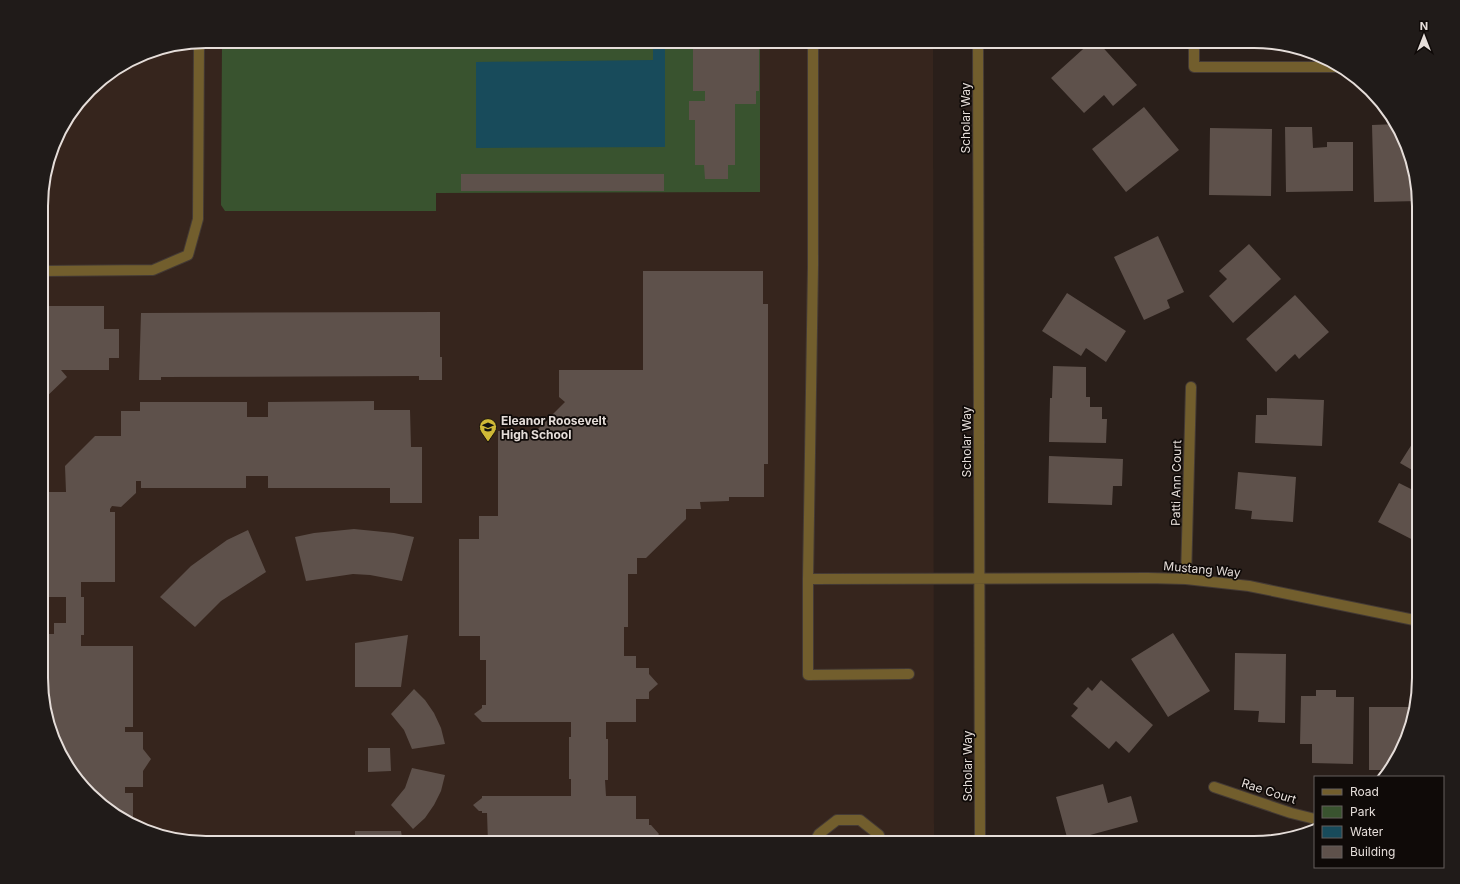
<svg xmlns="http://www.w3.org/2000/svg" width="1460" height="884" viewBox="0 0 1460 884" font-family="Inter,sans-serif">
  <rect width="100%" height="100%" fill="#2a1f1a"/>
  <path fill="#36251d" d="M206 41H933L934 843H205L163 837 123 821 69 770 42 700V184L58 133 97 82 143 53Z"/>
  <path fill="#39532f" d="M222 41H760V192L436 193V211H225L221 205Z"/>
  <path fill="#184b5b" d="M653 44H665V147L476 148V62L653 60Z"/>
  <path fill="#5e514b" d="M693 41H759V91H756V104H735V165H728V179H705L704 165H695V120H689V101H705V91H693Z
    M1092 41H1097L1137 85 1113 106 1104 95 1084 113 1051 78Z
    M1144 107 1179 150 1126 192 1092 149Z
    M1397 124 1419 195V201L1374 202 1372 125Z
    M1285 127H1312L1313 148 1327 147V142H1353V191L1286 192Z
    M1210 128 1272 129 1271 196 1209 195Z
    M461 174H664V191H461Z
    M1158 236 1184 292 1167 300 1170 308 1144 320 1114 257Z
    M1249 244 1281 279 1233 323 1209 296 1227 279 1219 271Z
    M643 271H763V304H768V464H764V497H729V501L700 502 701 509H686V519L646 558H637V574H628V627H624V656H636V668H649V674L658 684 649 692V699H636V722H606V739H608V780H605L606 796H636V819H649V825H651L659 834 652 843H488L487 813H482V811H479L473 805 482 798V796H571V779H569V737H571V722H482L474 714 482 708V705H486V660H480V636H459V539H479V516H498V431H525L530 437 565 402 559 397V370H643Z
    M1067 293 1126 331 1106 362 1086 348 1081 356 1042 331Z
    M1295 295 1329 332 1299 359 1295 354 1276 372 1246 339Z
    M42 306H104V329H119V358H109V370H61L67 377 42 401Z
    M440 312V357H442V380H419V376L161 377V380H139L141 313Z
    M1053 366 1086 367V397H1090V407H1102V419H1107L1106 443 1049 442 1050 398H1052Z
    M1267 398 1324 400 1322 446 1255 443 1256 415H1267Z
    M374 401V410H410L411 447H422V503H390V488H268V476H246V488H141V481H136V493L121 507 112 506 110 509V512H115V582H81V597H84V635H81V646H133V727H125V732H143V749L151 759 143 771V787H125V793H133V825L123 821 69 770 42 700V634H54V623H66V597H42V492H66L65 466 95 436H121V411H140V402H247V417H268V402Z
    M1419 433V474L1400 463Z
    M1049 456 1123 459 1122 486H1113L1112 505 1048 503Z
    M1238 472 1296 477 1293 522 1251 519 1252 511 1235 509Z
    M1399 483 1419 493V543L1378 522Z
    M354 529 394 533 414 537 402 581 370 575 353 574 306 581 295 537 314 533Z
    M248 530 266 572 221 601 195 627 160 597 191 566 227 540Z
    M1173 633 1210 691 1168 717 1131 659Z
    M408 635 401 687H355V643Z
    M1235 653 1286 654 1285 723 1258 722 1259 711 1234 710Z
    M1101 680 1153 725 1129 753 1116 741 1109 749 1071 716 1078 708 1073 704 1088 687 1092 691Z
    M414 689 425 700 434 713 441 728 445 744 412 749 404 730 391 714Z
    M1316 690H1336V697H1354L1353 764 1312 763V744H1300L1301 696H1316Z
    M1369 707H1413L1397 761 1390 770H1369Z
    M368 748H390L391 771 368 772Z
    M412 768 445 775 441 791 434 805 425 818 413 829 391 805 405 788Z
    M1103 784 1108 803 1131 796 1138 822 1068 841 1056 797Z
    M355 831H401L403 843H355Z"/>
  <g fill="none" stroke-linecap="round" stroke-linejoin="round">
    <g stroke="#443a35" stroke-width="12">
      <path id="minor" d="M978 41 980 843
        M1194 41V67H1341
        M42 271 153 270 188 255 198 219 199 42
        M808 579 813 266V41
        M1186 579 1191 387
        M909 674 808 675V579L1148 578 1186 579 1249 586 1419 621
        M1214 787 1291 813 1315 819
        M814 843 819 834 837 820H860L879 835 881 843"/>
    </g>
    <use href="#minor" stroke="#725e2d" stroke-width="10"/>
  </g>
  <defs>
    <g id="school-pin" transform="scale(0.9)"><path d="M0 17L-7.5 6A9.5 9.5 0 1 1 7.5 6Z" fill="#cfb837" stroke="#0f0a08"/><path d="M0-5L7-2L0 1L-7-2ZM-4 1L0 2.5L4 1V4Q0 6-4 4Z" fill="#111"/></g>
  </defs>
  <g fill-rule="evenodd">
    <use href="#school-pin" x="488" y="427"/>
  </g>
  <g text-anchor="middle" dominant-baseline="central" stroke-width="3.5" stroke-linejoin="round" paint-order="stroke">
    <g font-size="12" fill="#e5ddd9" stroke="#0f0a08">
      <text transform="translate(965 118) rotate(-90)">Scholar Way</text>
      <text transform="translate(966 442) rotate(-90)">Scholar Way</text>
      <text transform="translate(1176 483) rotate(-89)">Patti Ann Court</text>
      <text transform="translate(1202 569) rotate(5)">Mustang Way</text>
      <text transform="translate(967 766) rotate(-90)">Scholar Way</text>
      <text transform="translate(1269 791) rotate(18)">Rae Court</text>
    </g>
    <g font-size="12" font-weight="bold" fill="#e5ddd9" stroke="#0f0a08" text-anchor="start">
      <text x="501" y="420">Eleanor Roosevelt<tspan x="501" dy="14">High School</tspan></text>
    </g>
  </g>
  <path d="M0 0H1460V884H0ZM206 48H1254A158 158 0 0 1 1412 206V678A158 158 0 0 1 1254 836H206A158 158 0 0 1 48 678V206A158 158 0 0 1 206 48Z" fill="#201b19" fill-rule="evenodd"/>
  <path fill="none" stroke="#e5ddd9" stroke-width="2" d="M206 48H1254A158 158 0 0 1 1412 206V678A158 158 0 0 1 1254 836H206A158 158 0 0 1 48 678V206A158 158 0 0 1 206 48Z"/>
  <rect x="1314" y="776" width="130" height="92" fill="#0f0a08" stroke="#655e5c"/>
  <rect x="1322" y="789" width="20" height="6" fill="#725e2d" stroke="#655e5c"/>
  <text x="1350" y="796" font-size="12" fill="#e5ddd9">Road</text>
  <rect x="1322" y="806" width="20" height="12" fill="#39532f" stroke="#655e5c"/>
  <text x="1350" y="816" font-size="12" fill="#e5ddd9">Park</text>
  <rect x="1322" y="826" width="20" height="12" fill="#184b5b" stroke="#655e5c"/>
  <text x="1350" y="836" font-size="12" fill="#e5ddd9">Water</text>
  <rect x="1322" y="846" width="20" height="12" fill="#5e514b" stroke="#655e5c"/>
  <text x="1350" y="856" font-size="12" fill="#e5ddd9">Building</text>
  <g transform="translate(1424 36)" stroke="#0f0a08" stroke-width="3" paint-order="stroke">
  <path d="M0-3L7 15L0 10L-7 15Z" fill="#e5ddd9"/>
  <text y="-6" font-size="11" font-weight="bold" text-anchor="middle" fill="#e5ddd9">N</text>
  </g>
</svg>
